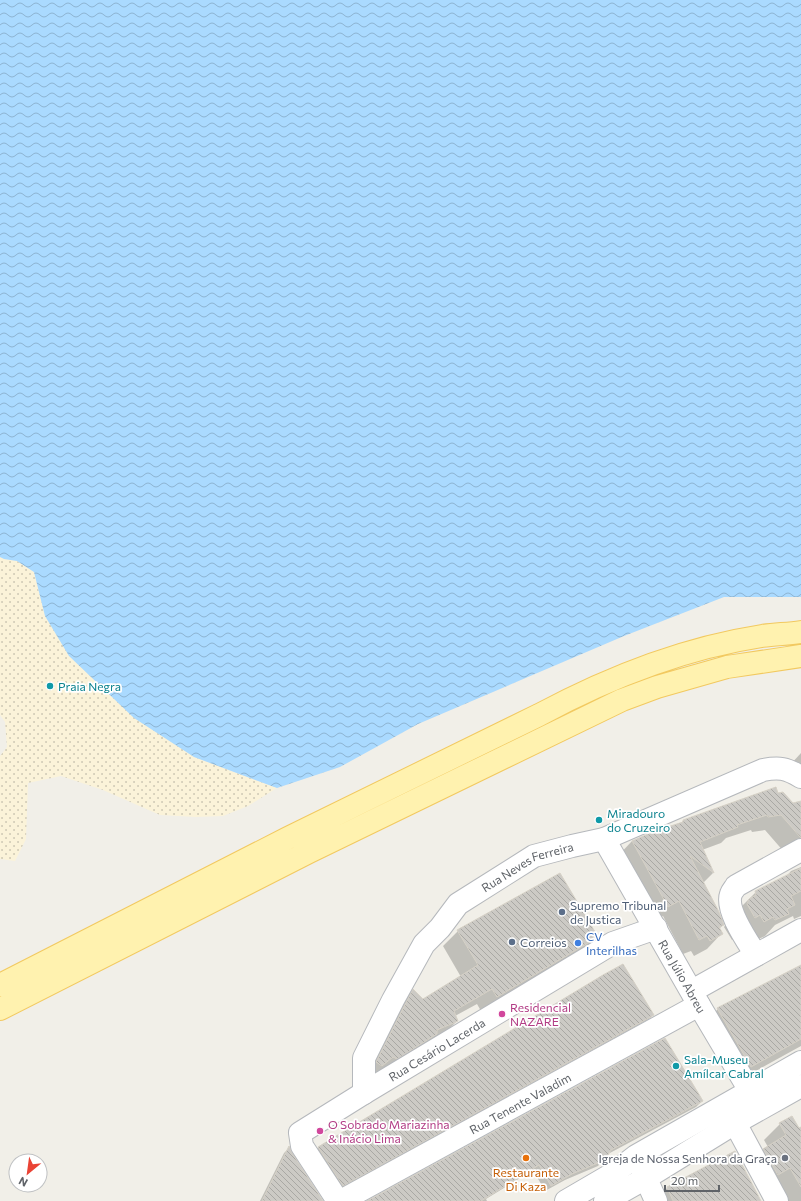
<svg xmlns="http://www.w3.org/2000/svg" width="801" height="1201" viewBox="0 0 801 1201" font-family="Commissioner,sans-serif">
  <defs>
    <pattern id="sand-dots" width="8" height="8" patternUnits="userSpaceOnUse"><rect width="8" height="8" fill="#fbf3d9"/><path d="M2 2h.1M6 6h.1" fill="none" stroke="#cec8b4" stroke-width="1.8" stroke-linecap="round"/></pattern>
    <pattern id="water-waves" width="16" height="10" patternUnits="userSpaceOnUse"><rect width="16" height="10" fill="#aadaff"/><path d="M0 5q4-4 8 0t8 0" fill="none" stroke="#8eb4d2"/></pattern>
    <pattern id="building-back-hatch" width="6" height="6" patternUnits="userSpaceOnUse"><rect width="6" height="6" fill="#cccac5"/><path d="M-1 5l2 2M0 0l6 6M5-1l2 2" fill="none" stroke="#a9a8a4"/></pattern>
  </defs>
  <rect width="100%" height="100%" fill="#f1efe8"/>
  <path fill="url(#sand-dots)" d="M0 557 5 559 17 561 34 572 45 616 194 757 277 788 248 806 223 816 196 817 160 815 103 790 61 776 28 783 26 839 15 861 0 859V756L7 747 5 722 0 715Z"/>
  <path fill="url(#water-waves)" d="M0 0H801V597H724L624 636 418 724 340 767 277 788 194 757 134 718 69 656 45 616 34 572 17 561 4 559 0 557Z"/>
  <path fill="#0003" d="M801 753V775L790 765Z
    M777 794 793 804 801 805V839L785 853 765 830 752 832 751 830 726 838 721 843 702 850 713 873 703 883 723 925 719 929 722 933 707 949 694 956 691 951 683 954 663 916 652 922 617 857 632 841 681 823 683 821Z
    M801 867V916L794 919 793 916 775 925 765 936 752 942 736 937 732 940 724 927 733 915 756 892 785 878 791 871Z
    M458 931 597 937 582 952 481 1011 477 1004 455 1016 457 1021 442 1036 381 1073 377 1072 366 1080 398 1005 413 990 423 1000 461 977 443 946Z
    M801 966V1046L734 1083 702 1025 718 1009Z
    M603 976 653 1015 649 1019 339 1189 314 1152 318 1148Z
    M702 1101 696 1107 608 1154 598 1166 565 1180 545 1191 533 1170 486 1199 487 1201H369Z
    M780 1124 798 1130 801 1128V1201H784L748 1165 764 1149 768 1147 764 1140Z
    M289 1148 322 1201H260L284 1153Z
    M668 1187 760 1201H654Z"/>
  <path fill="url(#building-back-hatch)" stroke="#d6d1c6" d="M776 787 778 793 783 792 793 803 801 801V838L781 815 768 817 767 815 737 825 738 827 700 842 714 873 690 856 719 912 724 925 719 927 723 934 710 941 707 936 699 940 679 901 668 907 632 841 655 831 683 822V820Z
    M801 868V891L791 896 795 905 787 909 789 914 775 920 773 917 764 922 760 915 755 918 747 904 749 899 756 895 755 891Z
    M560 873 598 937 497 997 492 989 454 1011 458 1021 437 1030V1034L397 1059 393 1057 382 1066 376 1062 413 989 423 999 478 965 457 930Z
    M623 964 654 1015 343 1186 318 1147 603 975Z
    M801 965V1039L751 1067 717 1008Z
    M665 1038 703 1101 611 1150 605 1160 572 1174 551 1186 539 1165 481 1201H367Z
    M792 1116 799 1128 801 1127V1187L790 1168 778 1175 763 1149 786 1135 779 1123Z
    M289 1146 292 1153 323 1201H262Z
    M735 1151 761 1201H673L667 1187Z"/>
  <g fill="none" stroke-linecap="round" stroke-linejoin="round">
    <g stroke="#b5b8bc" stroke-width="24">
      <g id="minor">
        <path id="s1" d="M604 839 699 1005 750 1091"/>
        <path d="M756 955C748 942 725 910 731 894 732 891 735 888 736 886L801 850"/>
        <path d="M692 991 801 930"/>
        <path id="s2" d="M364 1093V1058L393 1000 424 944 440 928 458 904 534 856 572 846 604 839 763 770C779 767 786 768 801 777"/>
        <path d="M734 1108 735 1123 777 1201"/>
        <path d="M640 1165 656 1201"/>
        <path id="s3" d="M338 1201 302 1146 300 1133 364 1093 613 943 656 928"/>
        <path id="s4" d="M341 1201 699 1005"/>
        <path d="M566 1201 614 1173 636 1156 801 1062"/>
        <path d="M605 1201 646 1178 735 1123 801 1086"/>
      </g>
    </g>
    <g stroke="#f2c960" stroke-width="24">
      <path id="major" d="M0 985 288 838 539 715C608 678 684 648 762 636 775 634 788 634 801 632
        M0 1009 309 852 622 700 657 687 727 667 801 656"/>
    </g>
    <use href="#minor" stroke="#fff" stroke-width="22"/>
    <use href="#major" stroke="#fff2af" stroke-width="22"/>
  </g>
  <g fill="#0f9aa8" stroke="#fff" stroke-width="1.5">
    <circle cx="50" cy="686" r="4"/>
    <circle cx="599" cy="820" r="4"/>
    <circle cx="676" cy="1066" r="4"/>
  </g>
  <g fill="#5c6f8a" stroke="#fff" stroke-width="1.5">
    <circle cx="562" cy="912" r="4"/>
    <circle cx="512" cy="942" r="4"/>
  </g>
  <circle fill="#3f7fe0" stroke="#fff" stroke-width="1.5" cx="578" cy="943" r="4"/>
  <g fill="#d1479c" stroke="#fff" stroke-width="1.5">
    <circle cx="502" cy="1014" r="4"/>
    <circle cx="320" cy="1131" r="4"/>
  </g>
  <circle fill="#e8710a" stroke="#fff" stroke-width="1.5" cx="526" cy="1158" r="4"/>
  <circle fill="#6b7280" stroke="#fff" stroke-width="1.5" cx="785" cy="1158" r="4"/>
  <g text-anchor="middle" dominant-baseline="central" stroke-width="3.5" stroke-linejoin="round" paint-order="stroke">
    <g font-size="12" fill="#0d838f" stroke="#fff" text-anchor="start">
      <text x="58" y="686">Praia Negra</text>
      <text x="607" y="813">Miradouro<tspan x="607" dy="14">do Cruzeiro</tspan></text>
      <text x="684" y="1059">Sala-Museu<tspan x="684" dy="14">Amílcar Cabral</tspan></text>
    </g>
    <g font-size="12" fill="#5f6368" stroke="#fff">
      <text stroke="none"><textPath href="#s2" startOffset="296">Rua Neves Ferreira</textPath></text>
      <text stroke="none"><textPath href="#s1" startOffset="158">Rua Júlio Abreu</textPath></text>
      <text stroke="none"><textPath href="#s3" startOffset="239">Rua Cesário Lacerda</textPath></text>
      <text stroke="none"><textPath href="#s4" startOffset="204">Rua Tenente Valadim</textPath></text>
    </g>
    <g font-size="12" fill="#4e5e75" stroke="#fff" text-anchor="start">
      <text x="570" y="905">Supremo Tribunal<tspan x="570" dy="14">de Justica</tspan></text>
      <text x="520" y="942">Correios</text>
    </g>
    <g font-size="12" fill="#366cbe" stroke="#fff" text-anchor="start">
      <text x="586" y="936">CV<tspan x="586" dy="14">Interilhas</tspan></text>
    </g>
    <g font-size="12" fill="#b23c85" stroke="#fff" text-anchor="start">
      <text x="510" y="1007">Residencial<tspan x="510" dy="14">NAZARE</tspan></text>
      <text x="328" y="1124">O Sobrado Mariazinha<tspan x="328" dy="14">&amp; Inácio Lima</tspan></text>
    </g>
    <g font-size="12" fill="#5b616d" stroke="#fff" text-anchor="end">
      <text x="777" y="1158">Igreja de Nossa Senhora da Graça</text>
    </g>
    <g font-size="12" fill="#c56008" stroke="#fff">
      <text x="526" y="1172">Restaurante<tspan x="526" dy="14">Di Kaza</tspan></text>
    </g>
  </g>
  <g transform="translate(28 1173) rotate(209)"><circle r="19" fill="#ffffff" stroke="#bfc1c3"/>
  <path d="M0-3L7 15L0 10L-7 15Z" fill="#ea4335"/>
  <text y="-6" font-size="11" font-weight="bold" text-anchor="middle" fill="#5f6368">N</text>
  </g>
  <path d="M665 1185v6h54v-6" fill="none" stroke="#5f6368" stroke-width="2"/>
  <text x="671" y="1185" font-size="12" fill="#5f6368" stroke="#ffffff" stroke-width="3" paint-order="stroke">20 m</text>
</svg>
